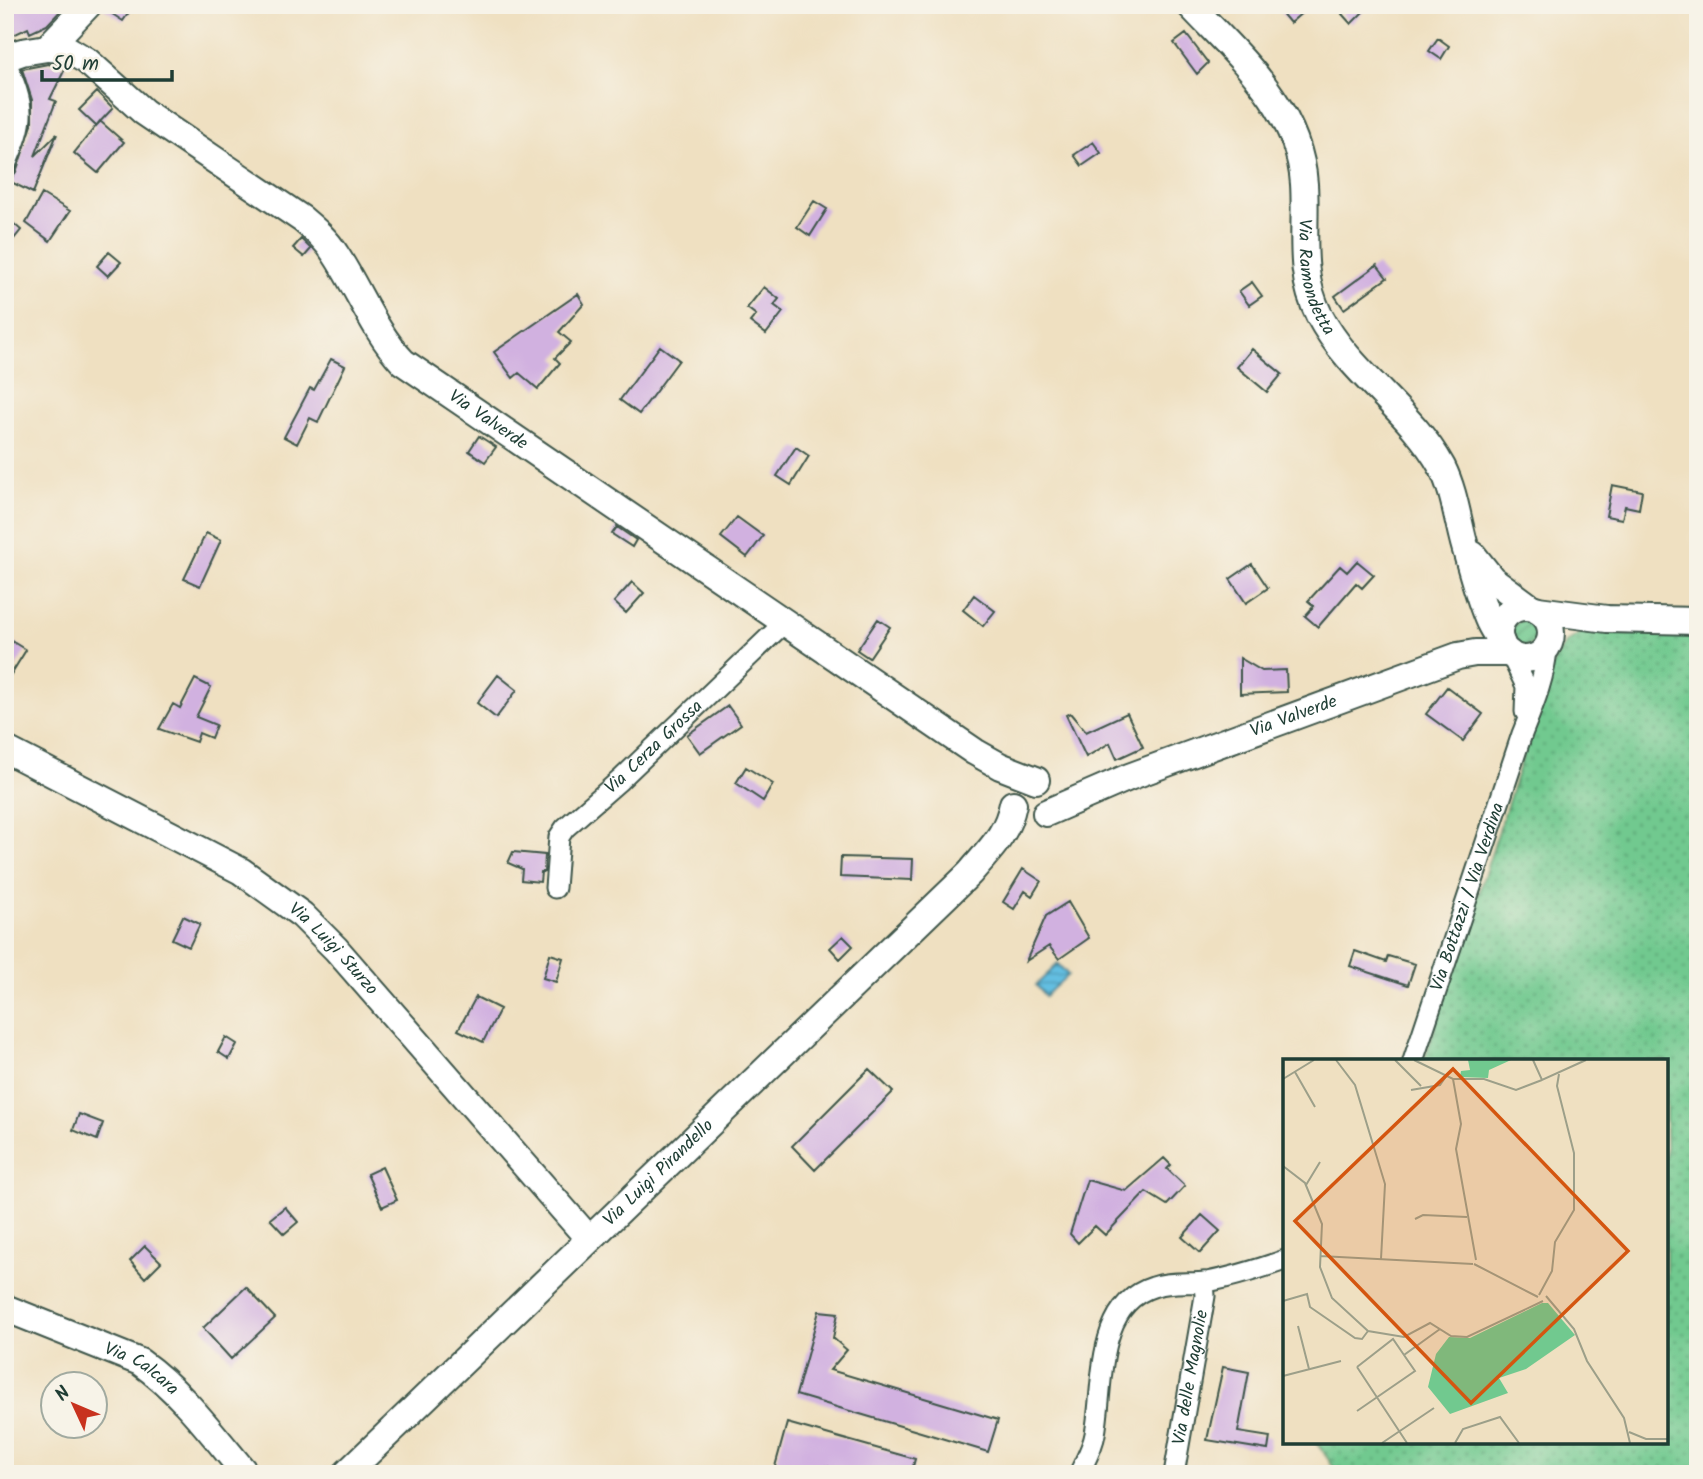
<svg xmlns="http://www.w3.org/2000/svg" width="1703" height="1479" viewBox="0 0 1703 1479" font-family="Kalam,sans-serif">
  <defs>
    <pattern id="grass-dots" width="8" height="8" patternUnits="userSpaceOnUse" patternTransform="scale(1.75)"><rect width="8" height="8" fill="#71c98f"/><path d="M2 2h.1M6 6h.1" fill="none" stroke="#5ca476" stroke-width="1.8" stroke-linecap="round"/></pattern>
    <pattern id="garden-furrows" width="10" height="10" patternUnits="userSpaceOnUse" patternTransform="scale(1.75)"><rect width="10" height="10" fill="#71c98f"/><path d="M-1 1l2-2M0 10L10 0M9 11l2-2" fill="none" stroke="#5ca476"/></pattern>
    <pattern id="water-rules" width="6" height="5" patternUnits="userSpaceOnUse" patternTransform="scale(1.75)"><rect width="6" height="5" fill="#64bfe2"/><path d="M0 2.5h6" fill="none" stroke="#529cb8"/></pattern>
  </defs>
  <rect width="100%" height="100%" fill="#f7f3e8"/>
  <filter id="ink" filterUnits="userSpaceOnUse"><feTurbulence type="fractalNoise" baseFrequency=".0143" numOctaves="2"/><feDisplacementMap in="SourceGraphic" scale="14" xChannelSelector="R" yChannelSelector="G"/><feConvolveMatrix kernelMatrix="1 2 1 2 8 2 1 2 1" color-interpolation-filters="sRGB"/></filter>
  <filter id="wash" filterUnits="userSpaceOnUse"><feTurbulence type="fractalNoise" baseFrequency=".00686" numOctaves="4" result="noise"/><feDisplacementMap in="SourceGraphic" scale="28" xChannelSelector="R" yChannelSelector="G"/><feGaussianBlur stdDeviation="1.57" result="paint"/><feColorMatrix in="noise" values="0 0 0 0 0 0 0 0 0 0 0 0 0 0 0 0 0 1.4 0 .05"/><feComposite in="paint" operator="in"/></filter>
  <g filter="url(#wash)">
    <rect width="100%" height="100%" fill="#efe0c1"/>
    <path fill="url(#grass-dots)" stroke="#488362" stroke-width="2" d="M1582 632 1698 634V1474H1339L1316 1442H1666V1061H1424L1554 661 1566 643Z"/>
    <path fill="url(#garden-furrows)" stroke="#488362" stroke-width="2" d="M1512 633a13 13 0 1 1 26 0a13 13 0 1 1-26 0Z"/>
    <path fill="url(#water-rules)" stroke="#427e8b" stroke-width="2" d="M1058 964 1068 975 1045 996 1036 985Z"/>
    <g id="blocks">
      <path fill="#d1b1e0" d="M5 5H66L47 25 30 33 28 28 5 39Z
        M103 5H134L123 21 103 8Z
        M1275 5H1311L1290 23Z
        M1351 5H1370L1351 24 1342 14Z
        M1186 34 1208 63 1197 74 1174 43Z
        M1438 38 1449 46 1441 59 1429 51Z
        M48 64 66 67 50 99 56 101 35 156 57 134 33 193 9 181 16 172 32 125V100L22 69Z
        M97 92 113 108 96 126 79 110Z
        M100 121 124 142 98 173 74 153Z
        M1093 142 1101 153 1082 166 1074 155Z
        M42 194 70 211 50 241 26 223Z
        M814 201 827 209 810 236 797 227Z
        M5 216 21 230 5 250Z
        M301 239 311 249 304 257 293 248Z
        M109 252 121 262 108 276 97 266Z
        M1377 265 1387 278 1344 309 1335 296Z
        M1252 282 1262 296 1249 305 1239 291Z
        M764 287 779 299 774 305 783 312 766 334 750 322 756 315 747 308Z
        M578 294 584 304 559 332 571 342 555 358 560 363 538 389 519 373 513 378 494 352Z
        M660 346 679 360 639 414 620 400Z
        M1252 349 1282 374 1267 392 1237 367Z
        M331 359 345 366 318 422 310 418 297 444 284 437 310 388 314 390Z
        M479 436 496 447 485 462 469 451Z
        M796 447 809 456 791 485 777 476Z
        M1612 485 1642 491 1639 509 1625 506 1622 519 1606 516Z
        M737 517 763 536 747 557 721 537Z
        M617 527 636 540 632 547 612 534Z
        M206 533 221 540 200 586 184 579Z
        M1357 561 1374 575 1362 588 1356 583 1318 627 1305 616 1314 606 1308 601 1340 566 1347 572Z
        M1252 564 1268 588 1246 603 1230 579Z
        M632 582 644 593 626 613 614 602Z
        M974 595 995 611 983 626 963 610Z
        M878 619 890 627 869 658 857 650Z
        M5 637 26 650 5 684Z
        M1240 658 1262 671 1286 670 1287 692 1240 694Z
        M498 675 517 690 496 718 477 703Z
        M195 679 211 687 196 717 216 725 211 738 199 733 196 742 159 729 173 704 180 708Z
        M1447 687 1483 714 1463 741 1426 714Z
        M728 706 741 724 700 753 687 735Z
        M1070 713 1086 732 1127 713 1143 747 1117 759 1110 743 1086 757 1066 715Z
        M746 767 773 784 763 801 736 783Z
        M513 852 545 855 544 872H541L540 882 521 880 522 869 508 863Z
        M841 857 913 859 912 880 840 877Z
        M1023 869 1041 881 1032 896 1025 891 1014 909 1003 902Z
        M1068 902 1089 938 1059 959 1049 946 1026 961 1046 916Z
        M183 916 200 924 189 947 172 939Z
        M843 936 853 946 840 959 830 948Z
        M1355 951 1386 962 1388 956 1415 964 1408 985 1350 966Z
        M550 954 563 958 556 982 543 978Z
        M476 997 500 1009 483 1042 458 1030Z
        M226 1037 237 1044 229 1059 218 1052Z
        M869 1069 893 1092 815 1170 792 1146Z
        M79 1114 103 1123 97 1140 73 1130Z
        M1164 1158 1171 1165 1167 1169 1185 1186 1167 1205 1146 1192 1105 1235 1095 1226 1078 1243 1070 1234 1087 1180 1126 1191Z
        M382 1167 397 1200 382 1207 367 1174Z
        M285 1207 298 1222 284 1234 270 1219Z
        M1202 1215 1220 1231 1200 1253 1182 1237Z
        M145 1246 161 1262 145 1278 130 1261Z
        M246 1287 275 1318 231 1359 203 1328Z
        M819 1311 838 1313 833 1338 847 1350 830 1370 998 1420 988 1452 796 1395Z
        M1223 1367 1249 1372 1238 1432 1270 1437 1268 1450 1207 1440Z
        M787 1423 915 1459 911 1474H853L826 1466 825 1474H773Z"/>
    </g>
  </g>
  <g filter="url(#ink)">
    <use href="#blocks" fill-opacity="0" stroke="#3e5549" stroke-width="2"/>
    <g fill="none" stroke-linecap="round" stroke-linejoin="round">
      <g stroke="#3e5549" stroke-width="23">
        <g id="street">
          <path d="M5 59C26 111 27 116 5 167"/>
          <path d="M1511 655 1526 686 1525 712"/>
          <path id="s1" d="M555 888 559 837 565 828 620 780 784 623"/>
          <path id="s2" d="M1413 1061 1522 734C1533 706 1545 678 1547 648"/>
          <path d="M1079 1474C1085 1461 1093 1447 1095 1434 1104 1386 1095 1305 1153 1287 1170 1281 1189 1284 1207 1282 1234 1277 1259 1269 1285 1260"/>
          <path id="s3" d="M1174 1474 1205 1296 1204 1282"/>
        </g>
      </g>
      <g stroke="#3e5549" stroke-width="30">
        <g id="secondary">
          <path id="s4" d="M1190 5C1239 57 1299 108 1304 184 1307 229 1297 272 1319 315 1350 374 1410 409 1442 467 1454 491 1457 517 1464 543 1471 568 1478 595 1488 619 1491 627 1497 635 1501 642"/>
          <path id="s5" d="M47 48 67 49 87 61 144 112 302 219C315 230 327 240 336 255 359 290 374 331 403 362L975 752 1000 766 1036 780"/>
          <path d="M5 58 22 52 47 48 88 5"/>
          <path d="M1473 555 1492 579 1530 607"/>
          <circle cx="1525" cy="633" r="26"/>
          <path d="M1538 610 1607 619 1698 621"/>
          <path id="s6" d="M5 749 241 871 302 915 336 949 589 1239"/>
          <path id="s7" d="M1046 813 1129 777 1458 656 1475 653H1509"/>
          <path id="s8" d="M5 1308 140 1362C182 1392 213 1435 246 1474"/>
          <path id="s9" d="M346 1474 970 873C990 849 1007 835 1013 804"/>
        </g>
      </g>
      <use href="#street" stroke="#fff" stroke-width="19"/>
      <use href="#secondary" stroke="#fff" stroke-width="26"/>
    </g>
  </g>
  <g text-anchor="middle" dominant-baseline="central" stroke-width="5" stroke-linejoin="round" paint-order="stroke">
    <g font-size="18" fill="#1f3d34" stroke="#f7f3e8">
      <text stroke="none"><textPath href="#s4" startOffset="312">Via Ramondetta</textPath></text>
      <text stroke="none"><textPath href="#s5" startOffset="590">Via Valverde</textPath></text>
      <text stroke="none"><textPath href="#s7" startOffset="266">Via Valverde</textPath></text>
      <text stroke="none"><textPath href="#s1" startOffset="182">Via Cerza Grossa</textPath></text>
      <text stroke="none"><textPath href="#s2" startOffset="173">Via Bottazzi / Via Verdina</textPath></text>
      <text stroke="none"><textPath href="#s6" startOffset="387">Via Luigi Sturzo</textPath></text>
      <text stroke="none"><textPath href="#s9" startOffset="434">Via Luigi Pirandello</textPath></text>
      <text stroke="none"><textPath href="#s8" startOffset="150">Via Calcara</textPath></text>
      <text stroke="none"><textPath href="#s3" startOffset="98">Via delle Magnolie</textPath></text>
    </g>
  </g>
  <g transform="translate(1283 1059)">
    <rect width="385" height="385" fill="#efe0c1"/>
    <path d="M185 1H228L206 11 205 19 177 18 178 12 187 11ZM259 244H265L292 276 243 310 216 319 225 334 167 355 145 328 153 295 166 278 187 279Z" fill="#71c98f"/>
    <path fill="none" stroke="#9c9f89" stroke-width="2" d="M53 1 72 26 102 125 98 200M112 1 138 27M131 1 170 20H201L233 31 259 21M250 1 259 21 303 1M12 13 32 48M0 20 31 1M170 20 178 65 173 90 193 201M128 31 157 26 164 16M0 107 22 124 39 165 37 208 49 239 85 272 121 278 147 264 168 277 184 278 260 242M23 126 37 103M132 160 140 156 184 158M37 197 190 205M191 205 255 238M256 236 269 212 272 183 291 151V94L274 27 276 15M263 237 291 270 304 302 341 359 347 384M0 242 24 235 27 248 72 279 79 280 85 272M15 267 26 310M74 308 124 384M74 308 110 280 121 296M0 317 58 302M74 352 132 312 121 296 157 270M346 373 363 380H385M99 384 151 349M172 384 180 370 217 358 236 384"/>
    <path fill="#d45610" fill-opacity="0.15" stroke="#d45610" stroke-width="3.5" d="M170 10 345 192 188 344 12 162Z"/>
    <rect width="385" height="385" fill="none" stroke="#1f3d34" stroke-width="3.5"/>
  </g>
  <rect width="1703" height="1479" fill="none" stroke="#f7f3e8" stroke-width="28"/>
  <g transform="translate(74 1405) rotate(314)"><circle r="33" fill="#f7f3e8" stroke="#a1aaa0" stroke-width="2"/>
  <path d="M0-5L12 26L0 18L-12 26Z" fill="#c8321e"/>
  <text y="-10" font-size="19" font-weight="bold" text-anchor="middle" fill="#1f3d34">N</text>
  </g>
  <path d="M42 70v10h130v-10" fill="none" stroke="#1f3d34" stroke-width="3.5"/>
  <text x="52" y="70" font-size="21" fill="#1f3d34" stroke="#f7f3e8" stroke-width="5" paint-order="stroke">50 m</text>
</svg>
